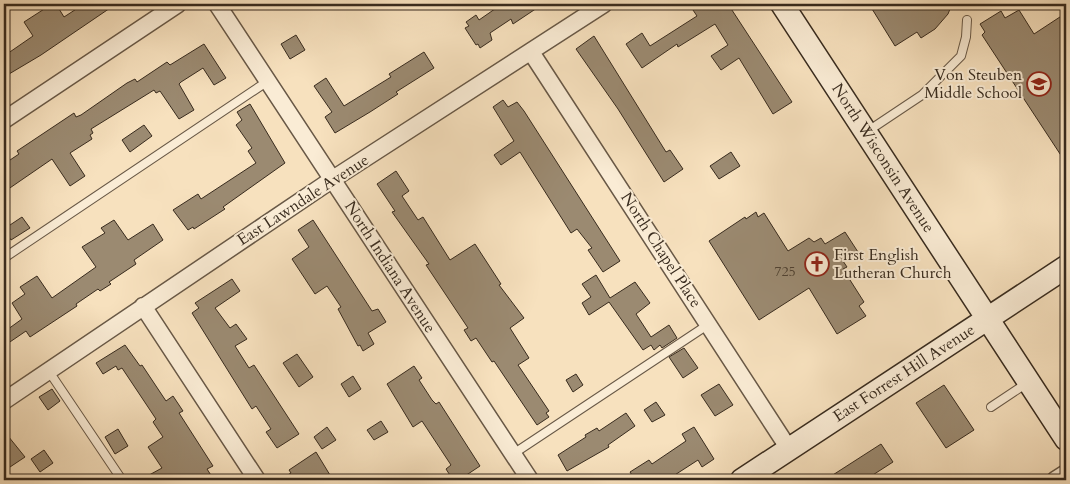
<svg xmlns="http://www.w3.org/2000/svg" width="1070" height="484" viewBox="0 0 1070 484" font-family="Cardo,serif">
  <rect width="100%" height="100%" fill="#f7e1be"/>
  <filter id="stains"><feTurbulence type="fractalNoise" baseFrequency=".004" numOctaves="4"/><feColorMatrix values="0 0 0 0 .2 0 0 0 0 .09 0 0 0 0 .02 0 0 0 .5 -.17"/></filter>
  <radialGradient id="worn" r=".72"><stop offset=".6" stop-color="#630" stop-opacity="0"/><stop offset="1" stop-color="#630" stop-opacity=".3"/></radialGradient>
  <path fill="#9b8a71" stroke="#382b1e" d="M52 4H56L64 17 84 4H116L41 55 4 77V56L33 36 24 22Z
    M502 4H543L513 24 511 19 490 33 492 40 480 48 478 44 476 45 465 28 469 26 466 22 476 15 479 20Z
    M689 4H728L792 102 773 114 739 58 721 70 711 56 728 45 715 24 678 47 677 44 642 68 626 44 642 33 650 46 697 16Z
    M869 4H952L948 14 935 29 921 38 917 32 895 46Z
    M1019 10 1034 34 1066 13V163L982 35 985 32 980 24 1001 11 1005 18Z
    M296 35 305 50 290 59 281 44Z
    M594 36 666 152 670 150 683 169 664 182 618 109 576 49Z
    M204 44 226 78 214 85 203 68 181 82 179 84 194 110 179 119 160 91 156 93 154 90 91 129 93 133 90 135 92 139 70 153 85 176 70 186 52 159 4 192V164L19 154 17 151 74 113 76 117 81 115 127 83 135 79 137 82 167 62 170 65Z
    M424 52 434 68 396 92 398 94 370 112 335 133 325 117 332 112 314 86 326 78 344 106 391 77 389 74Z
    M503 100 508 107 517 102 524 111 620 261 603 272 588 250 592 248 577 229 571 233 520 152 501 165 494 155 514 141 493 107Z
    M250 104 285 163 223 207 225 209 194 229 193 227 188 230 173 210 198 194 201 199 256 163 248 151 252 148 236 125 242 120 237 112Z
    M144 125 152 136 130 152 122 140Z
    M731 152 740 166 719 179 710 166Z
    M396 171 409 191 402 196 418 220 423 217 450 260 475 244 501 284 499 285 524 318 510 328 529 358 518 365 549 411 546 413 549 417 537 425 494 361 492 362 476 338 471 341 464 330 468 328 426 265 429 264 392 212 395 211 377 184Z
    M756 212 758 217 764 213 788 251 809 238 814 242 821 238 825 244 845 232 858 252 843 261 847 267 843 269 864 302 859 306 866 316 837 334 809 288 759 320 709 241 745 217 746 219Z
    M22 217 30 228 11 240 4 229Z
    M114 220 128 240 153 224 163 240 134 260 136 264 109 282 111 284 100 291 98 289 76 304 77 306 30 337 26 331 4 346V332L22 319 12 303 25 294 20 287 37 276 52 298 96 267 82 247 105 233 101 228Z
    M313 220 372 311 378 309 386 322 368 333 374 344 363 351 360 345 358 346 338 309 341 307 327 286 315 294 292 259 309 247 298 230Z
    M596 275 610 298 635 282 650 303 636 314 651 337 669 325 677 338 662 348 660 345 654 350 651 345 643 350 609 302 589 315 582 303 591 297 582 284Z
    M232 279 240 291 215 308 230 328 236 324 247 339 235 346 249 368 254 365 299 434 277 448 266 432 271 429 256 406 252 409 192 313 199 308 195 303Z
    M125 345 140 366 142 365 166 401 173 396 183 411 179 413 213 466 207 469 214 480H140L162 468 148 447 163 437 153 422 156 419 122 368 118 370 116 366 103 374 96 363Z
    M684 348 698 368 683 378 669 357Z
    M297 354 313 377 299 387 283 363Z
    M414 366 422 378 419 380 432 400 436 404 439 402 480 466 459 480H453L446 469 451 465 422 421 413 427 387 384Z
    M576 374 583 385 573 392 566 380Z
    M353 376 361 389 349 397 341 384Z
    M719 384 733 405 715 416 701 395Z
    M944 385 974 430 946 448 916 403Z
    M52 389 60 401 48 410 39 397Z
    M656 402 665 415 652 422 644 410Z
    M626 413 635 426 608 445 609 447 567 471 558 455 586 437 585 435 597 428 599 431Z
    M381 421 388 432 374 440 367 430Z
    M327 427 336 440 322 449 314 437Z
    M694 427 714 459 702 467 698 460 667 480H635L630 472 649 460 652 464 686 441 682 434Z
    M118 429 128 446 115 454 105 437Z
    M4 431 25 457 4 471Z
    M881 444 893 462 865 480H825Z
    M44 450 53 463 40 472 31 459Z
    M316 452 333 480H279L291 473 289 470Z"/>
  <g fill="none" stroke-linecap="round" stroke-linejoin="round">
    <g stroke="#685846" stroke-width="10">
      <path id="lane" d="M868 131 922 95 961 56 966 37 967 20
        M4 258 268 81
        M48 370 122 480
        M991 407 1027 383
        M1055 418 1066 411
        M513 454 709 324"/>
    </g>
    <g stroke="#685846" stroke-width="19">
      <path id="street" d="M217 4 530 480
        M531 52 789 449
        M4 120 178 4
        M143 306 257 480
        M4 401 333 179 604 4
        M1055 480 1066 473"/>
    </g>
    <g stroke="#382b1e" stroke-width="25">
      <path id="secondary" d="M782 4 1066 439
        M742 480 1066 267"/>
    </g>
    <use href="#lane" stroke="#faecd5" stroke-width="8"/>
    <use href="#street" stroke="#faecd5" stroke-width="16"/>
    <use href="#secondary" stroke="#faecd5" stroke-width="22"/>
  </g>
  <defs>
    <g id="school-ring" transform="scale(1.25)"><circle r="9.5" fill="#faecd5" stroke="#8f2418" stroke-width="1.5"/><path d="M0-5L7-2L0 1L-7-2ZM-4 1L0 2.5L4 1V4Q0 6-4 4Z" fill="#8f2418"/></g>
    <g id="church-ring" transform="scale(1.25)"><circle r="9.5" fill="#faecd5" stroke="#8f2418" stroke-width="1.5"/><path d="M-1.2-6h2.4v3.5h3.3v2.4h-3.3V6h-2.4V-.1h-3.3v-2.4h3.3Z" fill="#8f2418"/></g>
  </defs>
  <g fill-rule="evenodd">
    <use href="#school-ring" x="1039" y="84"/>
    <use href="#church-ring" x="817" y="264"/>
  </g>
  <g text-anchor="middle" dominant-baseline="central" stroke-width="4" stroke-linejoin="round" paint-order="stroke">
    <g font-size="14" fill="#514333">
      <text x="785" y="271">725</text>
    </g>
    <g font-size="16" fill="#382b1e" stroke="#faecd5" text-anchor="end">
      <text x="1022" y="75">Von Steuben<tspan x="1022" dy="18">Middle School</tspan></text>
      <text x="834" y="255" text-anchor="start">First English<tspan x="834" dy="18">Lutheran Church</tspan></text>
    </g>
    <g font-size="16" fill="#382b1e" stroke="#faecd5">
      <text transform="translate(883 158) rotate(57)">North Wisconsin Avenue</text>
      <text transform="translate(303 200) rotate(-33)">East Lawndale Avenue</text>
      <text transform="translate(661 250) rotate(57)">North Chapel Place</text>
      <text transform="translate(390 267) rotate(57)">North Indiana Avenue</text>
      <text transform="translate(904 373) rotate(-33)">East Forrest Hill Avenue</text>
    </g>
  </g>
  <rect width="1070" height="484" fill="none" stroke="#f7e1be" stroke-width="20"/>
  <rect x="5" y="5" width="1060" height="474" fill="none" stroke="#382b1e" stroke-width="2.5"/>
  <rect x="10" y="10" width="1050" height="464" fill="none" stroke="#382b1e"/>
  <rect width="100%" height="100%" filter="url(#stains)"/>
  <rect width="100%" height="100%" fill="url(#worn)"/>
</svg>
